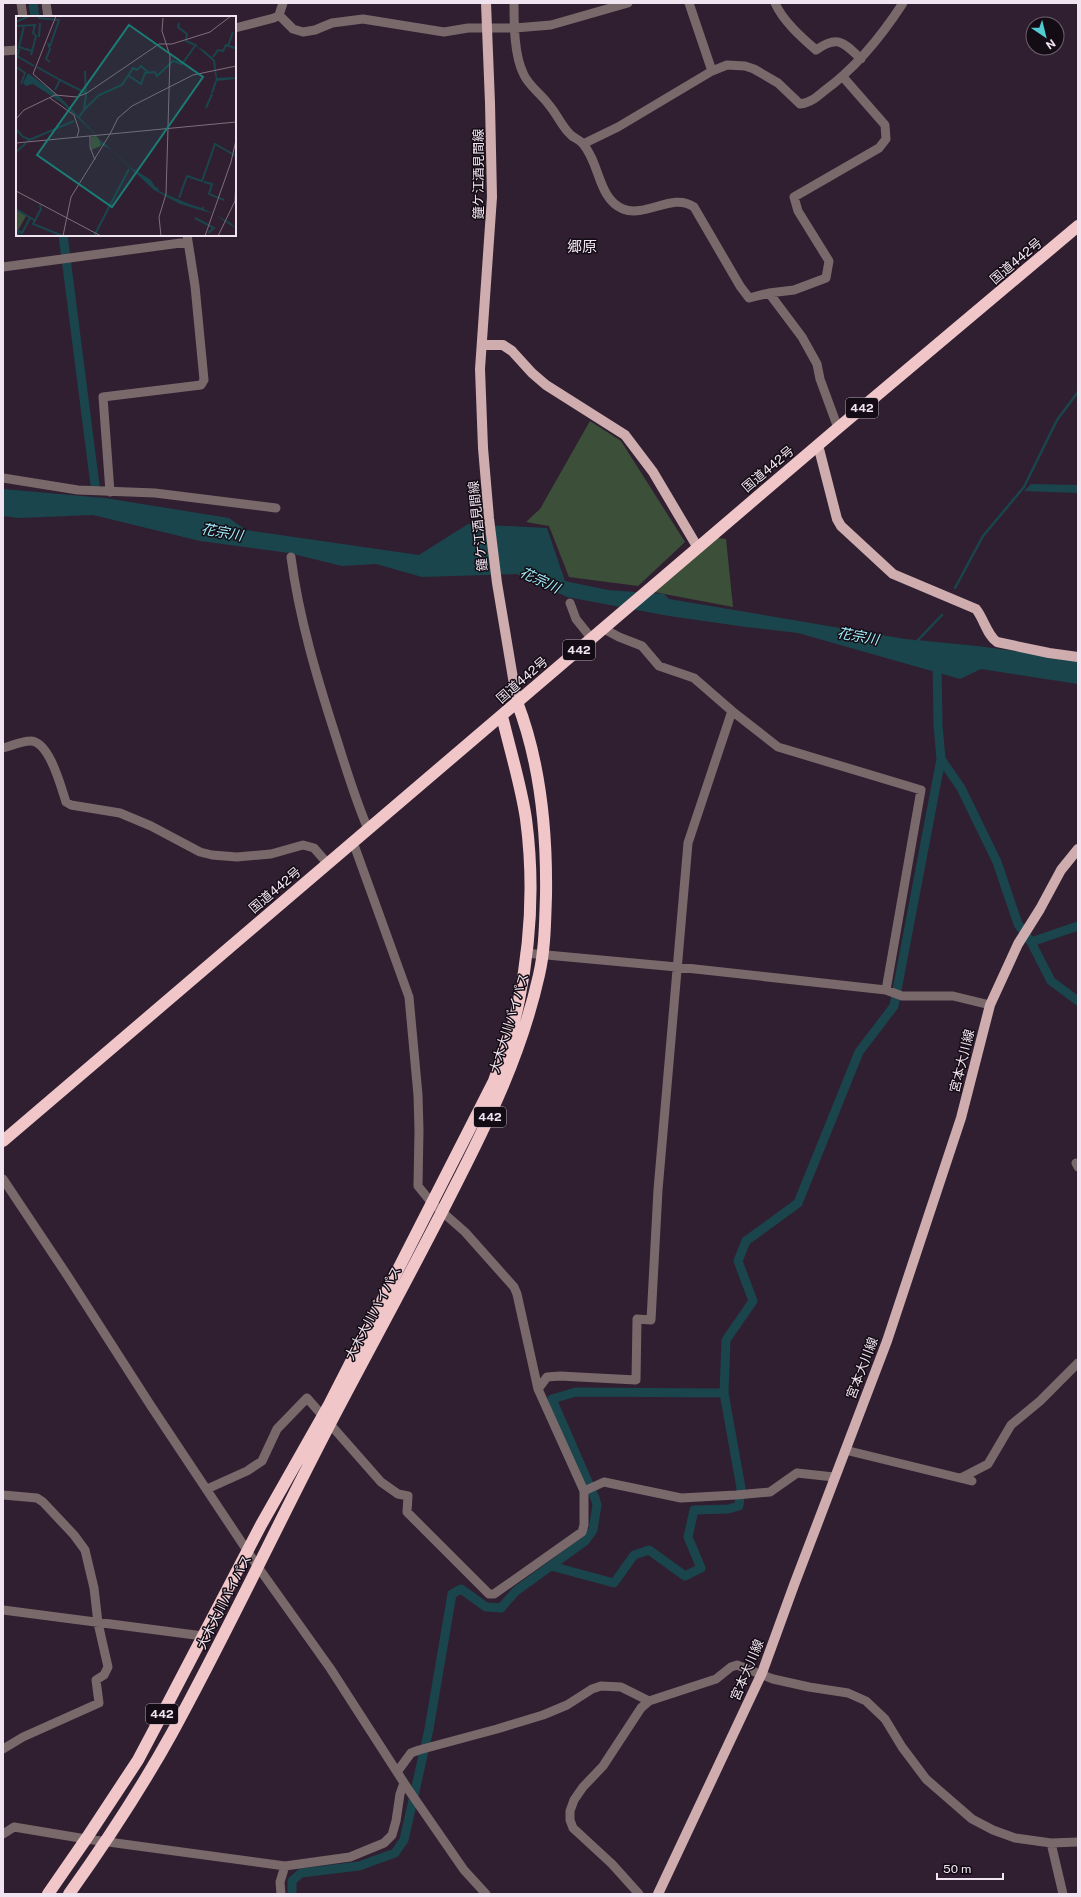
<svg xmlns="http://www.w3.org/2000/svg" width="1081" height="1897" viewBox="0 0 1081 1897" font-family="'Public Sans','Noto Sans JP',sans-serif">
  <rect width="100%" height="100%" fill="#301f31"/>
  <path fill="#3c5039" d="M590 421 621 441 685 542 638 586 569 577 549 526 526 522 540 509Z
    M710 537 726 539 733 607 654 592Z"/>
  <path fill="#1a454c" d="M1031 484 1078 485V493L1024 491Z
    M3 489 105 498 229 518 246 530 419 555 468 524 547 528 565 581 608 590 664 594 669 599 905 639 978 646 1078 660V684L981 669 960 679 798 633 746 627 669 616 567 597 517 574 422 577 376 564 342 566 289 553 200 541 93 515 18 518 3 516Z"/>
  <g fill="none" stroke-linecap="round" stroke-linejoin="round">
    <path stroke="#1a454c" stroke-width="2.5" d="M955 588 983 536 1024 487 1057 420 1078 392
      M917 641 942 615"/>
    <path stroke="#1a454c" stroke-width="9" d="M33 3 35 17
      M63 235 95 485
      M937 661 938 725 941 759 961 788 997 862 1018 924 1031 942 1051 981 1078 1001
      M1031 942 1078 926
      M551 1566 614 1583 634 1555 649 1550 685 1576 701 1568 688 1537 694 1510 728 1509 739 1506 741 1488 724 1393 726 1340 753 1301 738 1261 746 1241 798 1203 859 1052 894 1006 941 759
      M292 1894V1881L301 1873 359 1866 395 1853 404 1840 429 1729 452 1594 461 1589 486 1607 501 1608 516 1591 585 1541 593 1530 597 1505 595 1498 552 1399 576 1392 724 1393"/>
    <path stroke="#7a696a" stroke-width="9" d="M21 3 23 17
      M46 3 48 17
      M514 3C514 24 514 56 524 75 529 86 542 95 549 105 557 114 562 127 571 135 574 138 580 140 583 144 600 163 598 199 623 209 646 218 673 192 694 207L740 286 749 298 769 293 794 290 826 278 829 261 798 211 794 197 879 148 886 139 885 125 843 77
      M689 3 712 71
      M775 3C783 21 801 37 816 50 838 35 843 42 861 59
      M279 15 293 29 303 32 315 30 332 23 363 19 444 32 468 28H515L551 25 628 3
      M235 28 274 18 279 15 283 3
      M3 51 17 50
      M583 144 618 127 712 71 727 65 745 66 754 69 778 83 800 104C810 103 817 97 824 91 857 67 881 37 903 3
      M3 267 188 242
      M769 293 802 337 817 364 820 379 838 428
      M3 478 78 490 155 493 276 508
      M110 492 103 397 201 385 204 380 195 286 187 235
      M291 557C299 618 317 678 336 737 346 768 355 799 368 829
      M570 603 576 619 592 639
      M604 629 619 637 642 646 659 666 694 678 732 711 778 747 921 790 886 990
      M3 748C11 746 22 741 30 741 49 740 61 787 66 802L71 805 120 813 151 826 200 852 212 855 237 857 271 854 303 845 314 848 328 864
      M525 953 677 967 886 990 902 996H953L990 1005
      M1076 1163 1078 1167
      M3 1179 67 1275 151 1406 258 1567 330 1668 408 1789 464 1870 486 1894
      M538 1389 547 1377 560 1376 636 1380 637 1319 651 1320 658 1190 688 843 732 711
      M845 1450 972 1481
      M961 1478 988 1464 1011 1425 1040 1401 1078 1363
      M207 1489 247 1471 262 1461 277 1429 307 1398 381 1482 398 1494 408 1496 407 1512 489 1594H494L582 1532 584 1525V1491L538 1389 517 1294 514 1287 465 1232 431 1202 418 1186 419 1130 418 1095 409 997 353 842
      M584 1491 604 1482 681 1498 736 1495 770 1492 797 1473 834 1477
      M3 1495 37 1498 43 1502 74 1535 85 1550 94 1588 98 1623 108 1667 104 1675 96 1680 99 1703 23 1737 3 1749
      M3 1610 203 1636
      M397 1772 411 1753 419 1750 497 1729 543 1715 567 1705 592 1689 601 1686 621 1687 649 1701
      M3 1834 14 1827 86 1839 285 1866 350 1857 384 1843 392 1835 396 1821 400 1794 404 1783
      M1051 1843 1063 1894
      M281 1894 280 1882 285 1866
      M639 1894 612 1864 573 1828 570 1820V1811L574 1800 583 1787 603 1766 641 1708 649 1701 716 1679 731 1667 737 1665 773 1679 809 1687 848 1693 866 1701 885 1719 902 1747 926 1779 972 1819 993 1830 1015 1838 1051 1843 1078 1842"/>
    <path stroke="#cfacae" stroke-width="10" d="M486 3 490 103 492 197 480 369 483 448 489 518 497 583 517 702
      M483 345H503L512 351 532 373 546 385 625 435 653 472 698 548
      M818 445 837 519 841 526 893 574 976 609C984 619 987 635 997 642L1049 653 1078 657
      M658 1894 762 1673 794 1585 887 1341 961 1118 990 1005 1018 944 1040 909 1061 870 1078 849"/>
    <path stroke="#f0c6c9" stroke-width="12" d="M3 1141 838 428 1078 226
      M48 1894 86 1839 138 1760 156 1726 261 1525 329 1405 494 1081C503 1055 514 1028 519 1000 531 941 534 879 526 819 521 785 510 750 502 716
      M69 1894C106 1842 141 1789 172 1733 229 1629 279 1521 334 1416 373 1342 413 1269 451 1194 488 1122 521 1055 539 975 545 949 545 923 546 896 547 830 541 764 517 702"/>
  </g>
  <g text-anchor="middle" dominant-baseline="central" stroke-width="3" stroke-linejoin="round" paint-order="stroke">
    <g fill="#140c14" stroke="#aea3ae" stroke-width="1">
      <rect x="846" y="398" width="32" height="20" rx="3"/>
      <rect x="563" y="640" width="32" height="20" rx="3"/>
      <rect x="474" y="1107" width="32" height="20" rx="3"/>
      <rect x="146" y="1704" width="32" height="20" rx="3"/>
    </g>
    <g font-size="12" font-weight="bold" fill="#f0e4f0">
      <text x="862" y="408">442</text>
      <text x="579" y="650">442</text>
      <text x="490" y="1117">442</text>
      <text x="162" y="1714">442</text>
    </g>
    <g font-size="13" fill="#f0e4f0" stroke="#140c14">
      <text transform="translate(478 174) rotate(-90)">鐘ケ江酒見間線</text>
      <text transform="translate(1016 261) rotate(-40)">国道442号</text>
      <text transform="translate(768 469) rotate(-40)">国道442号</text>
      <text transform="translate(478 526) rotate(-96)">鐘ケ江酒見間線</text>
      <text transform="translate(522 680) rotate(-41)">国道442号</text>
      <text transform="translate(275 890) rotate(-40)">国道442号</text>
      <text transform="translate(509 1023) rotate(-73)">大木大川バイパス</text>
      <text transform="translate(962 1061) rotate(-76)">宮本大川線</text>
      <text transform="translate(373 1313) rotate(-62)">大木大川バイパス</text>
      <text transform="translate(862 1368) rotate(-69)">宮本大川線</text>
      <text transform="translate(224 1602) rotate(-63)">大木大川バイパス</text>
      <text transform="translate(747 1670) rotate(-67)">宮本大川線</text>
    </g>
    <g font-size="14" font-style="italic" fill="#9fedfa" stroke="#140c14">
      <text transform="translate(222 532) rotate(10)">花宗川</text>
      <text transform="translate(540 580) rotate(25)">花宗川</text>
      <text transform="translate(858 636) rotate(10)">花宗川</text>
    </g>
    <g font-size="15" fill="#f0e4f0" stroke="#140c14">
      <text x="582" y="246">郷原</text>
    </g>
  </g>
  <g transform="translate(16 16)">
    <rect width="220" height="220" fill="#301f31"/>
    <path d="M80 120 84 124 85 130 75 134V121ZM0 194 10 200 0 218Z" fill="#3c5039"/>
    <path d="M180 30 189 35 199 44 201 62 220 61V63L200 65 197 45ZM12 57 42 79 88 127 114 151 135 164 140 172 142 171 143 175 173 188 186 192 188 190V193L215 207 220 213 198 198 164 188 138 174 94 133 84 128 85 124 46 87 17 68 10 70 7 67Z" fill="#1a454c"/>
    <path fill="none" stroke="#1a454c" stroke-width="2" d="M22 2 43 4 34 30M0 6 13 0M163 7 162 11 171 18 170 25 181 30M0 10 19 9 17 17 20 20 15 39M8 10 3 31 16 35M23 21 24 7M32 27 34 33 30 43 34 46M212 30 217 16M0 33 3 34 0 45M1 40 18 50M197 41 202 34 207 35 210 29 219 32M0 51 9 57 5 68M21 51 44 64 39 74M113 60 125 68 129 57 139 56 141 60 157 45 166 48 179 30M44 64 70 77M196 77 200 65M190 92 196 78M68 94 83 79 106 69 117 52 121 54 125 50 133 57M63 101 68 94 70 79 69 55M0 113 7 121 13 123M11 125 58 105M0 136 10 127M188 166 196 168 193 178 208 184M163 182 171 160 186 165 199 128 220 140M24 189 25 193 17 208 47 220M0 193 18 204M179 202 198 212 192 217M1 220 3 215 6 217 14 202M78 220 113 153"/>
    <path fill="none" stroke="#7d6e7d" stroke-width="1" d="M40 0 17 58 41 79M220 0V107M147 2 146 15 154 40 152 111M34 82 58 99 63 114 61 121M0 103 8 94 39 79 61 81 71 77 143 28H156L194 16 215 0M94 118 102 102 116 90 177 59 220 50M74 120V131L79 144M0 127 220 106M0 175 85 220M47 220 55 181 94 118M145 220 143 201 150 178 152 112M189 220 215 146 220 124M202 220 219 185 220 163"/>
    <path fill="#1a7c74" fill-opacity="0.15" stroke="#1a7c74" stroke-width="2" d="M113 9 187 61 96 191 21 139Z"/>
    <rect width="220" height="220" fill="none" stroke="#f0e4f0" stroke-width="2"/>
  </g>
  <rect width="1081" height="1897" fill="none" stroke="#f0e4f0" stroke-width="8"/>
  <g transform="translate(1045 36) rotate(145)"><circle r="19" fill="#140c14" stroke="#6c626c"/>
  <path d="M0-3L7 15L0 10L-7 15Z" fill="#51ccd2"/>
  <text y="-6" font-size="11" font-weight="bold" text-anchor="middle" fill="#f0e4f0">N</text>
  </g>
  <path d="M937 1873v6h66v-6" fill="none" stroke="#f0e4f0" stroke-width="2"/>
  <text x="943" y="1873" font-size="12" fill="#f0e4f0" stroke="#140c14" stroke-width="3" paint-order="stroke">50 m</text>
</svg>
